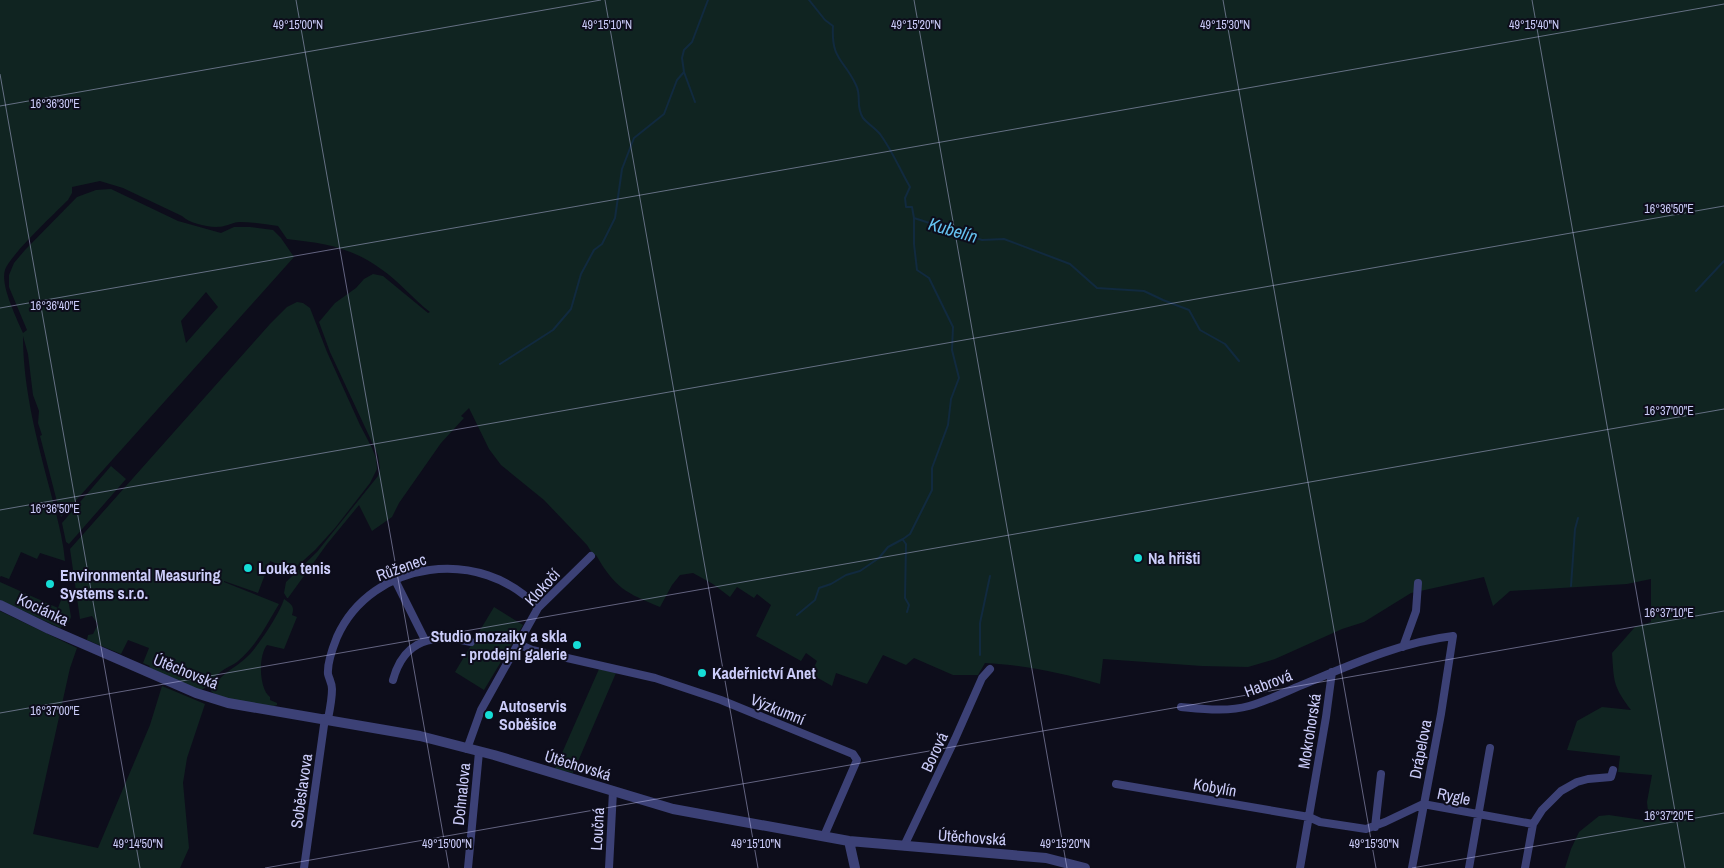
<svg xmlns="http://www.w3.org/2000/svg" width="1724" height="868" viewBox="0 0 1724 868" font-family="'Archivo Narrow',sans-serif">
  <rect width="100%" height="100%" fill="#0d0d1b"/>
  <path fill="#102421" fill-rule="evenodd" d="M0 0H1724V868H1565L1571 849 1579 832 1599 816 1609 815 1649 821 1647 802 1652 775 1618 772 1620 756 1567 750 1577 721 1602 707 1631 710C1613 686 1614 682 1612 653L1635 627 1651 622V579L1627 584 1510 591 1493 606 1484 577 1411 593 1364 622 1342 629 1275 659 1248 667 1202 666 1103 659 1100 684C1062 673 1025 665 985 663L978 675H953L914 658 906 665 883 655 867 684 836 673 832 686 811 674 817 661 806 653 801 661 756 636 771 605 757 594 754 598 737 587 730 597 713 584 693 573 680 575 672 585 660 607C626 593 615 588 596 555L594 556 587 545 544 500 501 465 489 449 469 408 461 416 464 418 441 443 399 503 392 517 372 531 359 505 327 544 288 598H287L284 593 286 582 317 552 378 476 380 468 378 455 330 352 319 322 335 303 356 288 364 279 373 274 383 276 428 313 430 312C413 299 399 281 381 269 351 247 323 243 287 239L278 226C265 224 252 222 239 222 234 222 229 225 224 226 213 229 190 224 182 216L123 188 100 181 72 187V193L68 200C55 213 10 255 5 270 0 285 17 319 23 333L27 330 9 287V275L14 263 25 250 77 197 96 190 111 189 178 221 221 233 234 227H250L273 230 281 238 294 257 61 517 40 436 42 435 38 423 39 411 33 395 28 354 23 336C23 389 37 440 50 490 56 514 63 537 65 561L40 553 37 559 21 552 9 579 1 576 0 577ZM206 292 218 307 186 343 181 321Z
    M297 302 303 303 310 308 327 352 360 425 372 448 376 458 377 469 370 483 335 528 315 550 294 569 292 570 270 561 258 593 224 581V582L279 604C267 624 256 647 237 662 231 666 223 669 217 675 211 680 209 688 200 690L149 668 150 666 143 663 149 648 128 640 121 654 87 640 88 635 93 634 98 624 92 616 80 619 70 549 270 324 287 307Z
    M111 466 126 479 69 544 66 542 62 523Z
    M0 582 58 608 66 587 71 617 69 622 60 628 0 600Z
    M284 599C291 604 295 606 292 615L297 617 284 649 267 645C258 656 259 689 270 697V700L277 703V705L274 706C259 704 221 702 211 691 220 673 235 669 248 656 259 645 280 613 284 599Z
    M494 607 523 625 484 690 455 672Z
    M0 611 77 648 70 668 33 834 98 848 150 725 162 686 205 704 187 758 183 783 189 848 180 868H0Z
    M599 669 616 673 573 773 555 769Z"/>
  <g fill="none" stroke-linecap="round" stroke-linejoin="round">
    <path stroke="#112a3f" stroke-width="2" d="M809 0 825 20 833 26C831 60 844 59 856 85 862 97 855 105 863 118 868 124 875 128 880 134 892 150 900 170 910 187L905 198 906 207H912L914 218 982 240 1004 239 1070 264 1097 288 1144 291 1163 300 1189 310 1200 330 1225 344 1239 361
      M684 72 695 102
      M1696 291 1724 261
      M500 364 553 330 571 309 581 274 594 250 602 244 615 218 622 169 634 138 664 114 677 80 684 72 682 58 684 50 692 42 708 0
      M903 540 906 544 905 598 909 605 907 612
      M1571 586 1575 529 1578 518
      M797 615 815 600 819 588 831 584 846 575 860 571 879 558 888 547 903 539 910 534 932 490V468L948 425 951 399 959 378 952 350 953 327 929 278 917 270 914 244V218
      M980 655V623L990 576"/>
    <path stroke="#3c4176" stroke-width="8" d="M395 580 425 640
      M518 644 532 650 655 678 721 700 853 754 857 760 824 836
      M1403 647 1416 611 1418 583
      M393 680C404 639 434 633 471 642
      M1181 707C1203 709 1228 712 1249 706 1267 701 1285 692 1302 685 1350 665 1401 642 1453 636L1441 714 1412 868
      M328 719C330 709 332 699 332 689 332 683 329 679 328 674 327 663 333 647 337 637 372 559 482 546 538 608
      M467 749 481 710 538 608 591 556
      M1116 784 1309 817 1320 822 1366 829 1385 822 1423 804 1533 824
      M1375 827 1381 774
      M904 846 955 739 982 678 990 669
      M304 868 325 718
      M468 868 479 752
      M609 868 613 791
      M1300 868 1326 717 1332 672
      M1469 868 1490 748
      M1525 868 1533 824 1542 810 1561 791 1577 782 1588 779 1611 777 1613 770"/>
    <path stroke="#3c4176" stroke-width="10" d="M0 605 49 629 196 693 228 703 420 736 494 755 673 809 849 841 1046 858 1085 868
      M849 841 855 868"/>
  </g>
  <path fill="none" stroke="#cccdfa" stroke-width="1" stroke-opacity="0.45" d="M296 0 449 868M605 0 758 868M914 0 1067 868M1223 0 1376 868M1532 0 1685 868M0 74 140 868M0 106 601 0M0 308 1724 4M0 510 1724 206M0 713 1724 409M265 868 1724 611M1412 868 1724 813"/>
  <g fill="#15ddd6" stroke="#0d0d1b" stroke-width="2">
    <circle cx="1138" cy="558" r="5"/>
    <circle cx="248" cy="568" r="5"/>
    <circle cx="50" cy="584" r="5"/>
    <circle cx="577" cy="645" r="5"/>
    <circle cx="702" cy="673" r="5"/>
    <circle cx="489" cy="715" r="5"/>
  </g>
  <g text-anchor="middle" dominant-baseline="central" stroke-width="4" stroke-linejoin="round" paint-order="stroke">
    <g font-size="16" font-weight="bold" fill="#cccdfa" stroke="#0d0d1b" text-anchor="start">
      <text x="1148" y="558">Na hřišti</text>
      <text x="258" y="568">Louka tenis</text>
      <text x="60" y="575">Environmental Measuring<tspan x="60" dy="18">Systems s.r.o.</tspan></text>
      <text x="567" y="636" text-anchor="end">Studio mozaiky a skla<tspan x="567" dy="18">- prodejní galerie</tspan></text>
      <text x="712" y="673">Kadeřnictví Anet</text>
      <text x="499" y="706">Autoservis<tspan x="499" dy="18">Soběšice</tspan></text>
    </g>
    <g font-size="16" fill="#cccdfa" stroke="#0d0d1b">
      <text transform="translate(401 567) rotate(-20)">Růženec</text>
      <text transform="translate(542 587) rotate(-48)">Klokočí</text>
      <text transform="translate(43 609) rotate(25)">Kociánka</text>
      <text transform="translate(186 671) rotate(22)">Útěchovská</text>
      <text transform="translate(1268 683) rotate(-21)">Habrová</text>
      <text transform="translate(778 709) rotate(22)">Výzkumní</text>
      <text transform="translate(1309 731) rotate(-81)">Mokrohorská</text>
      <text transform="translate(1420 749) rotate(-79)">Drápelova</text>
      <text transform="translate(934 752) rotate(-65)">Borová</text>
      <text transform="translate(578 765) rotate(17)">Útěchovská</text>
      <text transform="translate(1215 787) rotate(10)">Kobylín</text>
      <text transform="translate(301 791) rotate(-82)">Soběslavova</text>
      <text transform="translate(461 794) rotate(-84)">Dohnalova</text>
      <text transform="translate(1454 796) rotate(12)">Rygle</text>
      <text transform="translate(597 829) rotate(-87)">Loučná</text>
      <text transform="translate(972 837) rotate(4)">Útěchovská</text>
    </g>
    <g font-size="18" font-style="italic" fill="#64c2f0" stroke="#0d0d1b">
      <text transform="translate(953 230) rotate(16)">Kubelín</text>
    </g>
  </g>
  <g font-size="12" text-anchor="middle" fill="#cccdfa" stroke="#0d0d1b" stroke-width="4" stroke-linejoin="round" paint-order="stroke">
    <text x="298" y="29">49°15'00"N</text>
    <text x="607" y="29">49°15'10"N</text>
    <text x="916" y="29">49°15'20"N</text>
    <text x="1225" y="29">49°15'30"N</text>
    <text x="1534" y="29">49°15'40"N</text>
    <text x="55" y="108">16°36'30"E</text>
    <text x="1669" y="213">16°36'50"E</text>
    <text x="55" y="310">16°36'40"E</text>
    <text x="1669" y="415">16°37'00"E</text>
    <text x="55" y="513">16°36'50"E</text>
    <text x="1669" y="617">16°37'10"E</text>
    <text x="55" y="715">16°37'00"E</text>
    <text x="1669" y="820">16°37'20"E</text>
    <text x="138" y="848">49°14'50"N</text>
    <text x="447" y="848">49°15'00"N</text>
    <text x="756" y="848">49°15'10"N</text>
    <text x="1065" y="848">49°15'20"N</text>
    <text x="1374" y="848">49°15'30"N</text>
  </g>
</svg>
